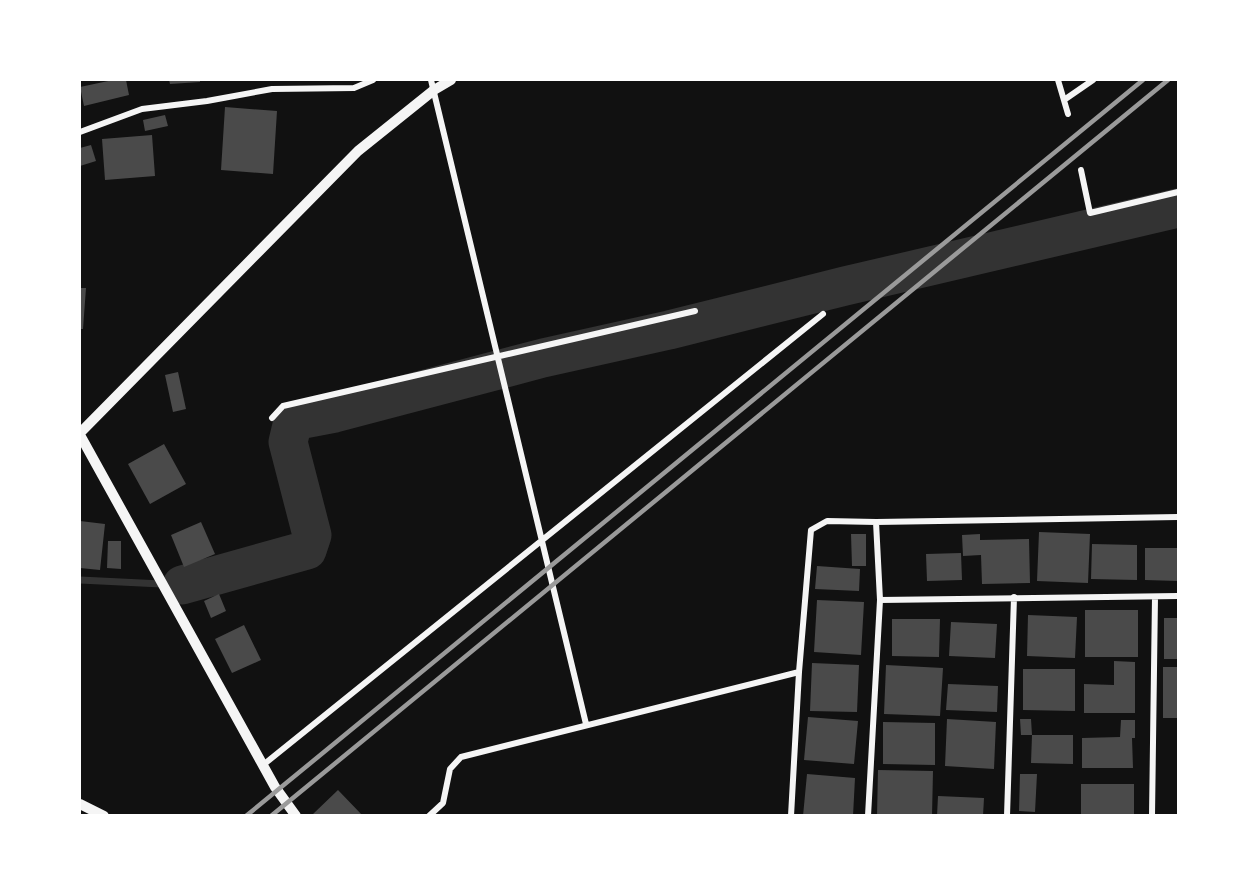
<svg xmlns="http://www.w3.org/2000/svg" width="1258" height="895" viewBox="0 0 1258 895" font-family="'DM Sans',sans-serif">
  <rect width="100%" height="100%" fill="#111"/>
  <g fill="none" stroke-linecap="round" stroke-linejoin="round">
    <path stroke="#333" stroke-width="7" d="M80 580 182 585"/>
    <path stroke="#333" stroke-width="39" d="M182 585 307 550 312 535 288 442 293 421 335 413 543 358 669 330 845 286 1178 208"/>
  </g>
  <path fill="#4a4a4a" d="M113 80H126L129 95 84 106 80 87Z
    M169 80H200V82L170 84Z
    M225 107 277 111 273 174 221 170Z
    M165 115 168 126 145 131 143 120Z
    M152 135 155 176 105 180 102 139Z
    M91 145 96 161 80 166V148Z
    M80 288H86L83 329H80Z
    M178 372 186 409 173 412 165 375Z
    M164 444 186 484 150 504 128 464Z
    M80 521 105 524 100 570 80 568Z
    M201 522 215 554 184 567 171 535Z
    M1039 532 1090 534 1088 583 1037 581Z
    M851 534H866V566H852Z
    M980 534V540L1029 539 1030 583 982 584 981 555 963 556 962 535Z
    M108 541H121V569L107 568Z
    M1092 544 1137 545V580L1091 579Z
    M1145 548H1178V581L1145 580Z
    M961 553 962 580 927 581 926 554Z
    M817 566 860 569 859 591 815 589Z
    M219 594 226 611 211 618 204 601Z
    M817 600 864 602 861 655 814 652Z
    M1085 610H1138V657H1085Z
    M1028 615 1077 617 1075 658 1027 656Z
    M1164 618H1178V659H1164Z
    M892 619H940L939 657 892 656Z
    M951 622 997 624 995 658 949 656Z
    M244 625 261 660 232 673 215 639Z
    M1114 661 1135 662V713H1084V684L1114 685Z
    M812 663 859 665 857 712 810 711Z
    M886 665 943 668 940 716 884 714Z
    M1163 667H1178V718H1163Z
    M1023 669H1075V711L1023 710Z
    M948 684 998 686 997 712 946 710Z
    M808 717 858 721 854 764 804 760Z
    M947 719 996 722 994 769 945 766Z
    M1020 719H1031L1032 735H1021Z
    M1121 720H1135V738H1132L1133 768H1082V738L1120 737Z
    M883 722 935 723V765L883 764Z
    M1032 735H1073V764L1031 763Z
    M878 770 933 771 932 816H877Z
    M807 774 855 778 853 816H803Z
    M1020 774H1037L1035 812 1019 811Z
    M1081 784H1134V816H1081Z
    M338 790 363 816H314L313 814Z
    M938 796 984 798 983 816H937Z"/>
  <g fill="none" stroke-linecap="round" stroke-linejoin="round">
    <path stroke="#f5f5f5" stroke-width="6" d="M431 80 586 724
      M1058 80 1068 114
      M1064 100 1093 80
      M80 132 142 109 207 101 272 89 354 88 373 80
      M1081 170 1090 213 1178 192
      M272 418 283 406 695 311
      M876 522 1178 517
      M880 600 1178 596
      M263 765 823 314
      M429 816 443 803 450 769 461 757 799 672 811 530 827 521 876 522 880 600 868 816
      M791 816 799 672
      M1007 816 1014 597
      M1152 816 1155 597"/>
    <path stroke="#f5f5f5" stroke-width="10" d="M80 433 358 151 434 90 451 80
      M80 435 275 787 296 816
      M80 804 104 816"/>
    <path stroke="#9a9a9a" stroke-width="4.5" d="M246 816 1143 80
      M271 816 1168 80"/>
  </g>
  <rect width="1258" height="895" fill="none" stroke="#ffffff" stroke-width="162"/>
</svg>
